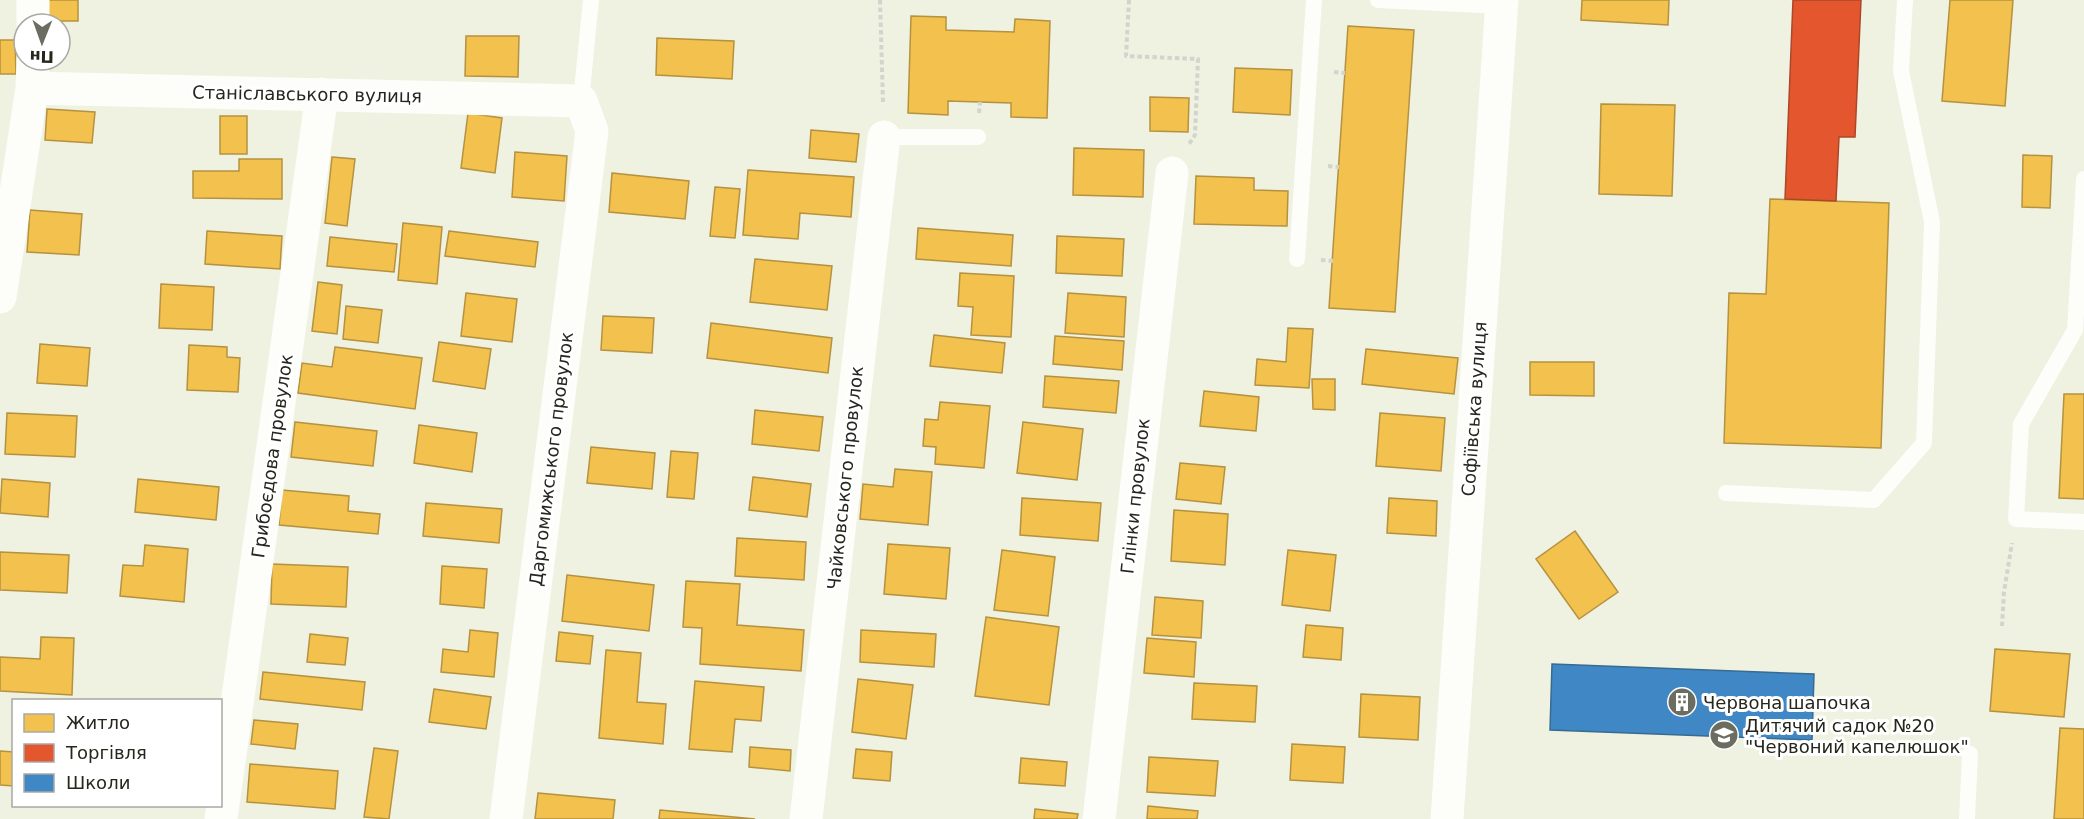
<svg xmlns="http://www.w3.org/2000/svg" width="2084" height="819" viewBox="0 0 2084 819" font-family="'DejaVu Sans',sans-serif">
  <rect width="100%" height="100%" fill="#eff1e1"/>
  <path fill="#f2c14e" stroke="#b5923f" stroke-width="1.5" d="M42 0H78V21H42Z
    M1582 0H1669L1668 25 1581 20Z
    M1950 0H2013L2005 106 1942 101Z
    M911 16 946 17V30L1014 32 1015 19 1050 21 1047 118 1011 117V103L948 101V115L908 113Z
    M1348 26 1414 30 1395 312 1329 308Z
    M466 36H519L518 77 465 76Z
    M657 38 734 41 732 79 656 75Z
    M0 40H15L16 74H0Z
    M1235 68 1292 70 1290 115 1233 112Z
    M1150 97 1189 98 1188 132 1150 131Z
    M1601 104 1675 105 1672 196 1599 194Z
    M47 109 95 112 92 143 45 140Z
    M468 113 502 118 495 173 461 168Z
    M220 116H247V154H220Z
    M811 130 859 134 856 162 809 158Z
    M1074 148 1144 150 1143 197 1073 195Z
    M515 152 567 156 564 201 512 197Z
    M2023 155 2052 156 2050 208 2022 207Z
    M332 157 355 159 347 226 325 223Z
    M239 159H282V199L193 198V171H239Z
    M748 170 854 177 851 217 800 213 798 239 743 235Z
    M612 173 689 181 685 219 609 212Z
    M1196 176 1254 178V190L1288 191 1287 226 1194 224Z
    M715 187 740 189 735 238 710 236Z
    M1770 199 1889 203 1881 448 1724 443 1729 293 1766 294Z
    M30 210 82 214 79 255 27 252Z
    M403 223 442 227 437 284 398 280Z
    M918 228 1013 235 1011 266 916 259Z
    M207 231 282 236 280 269 205 264Z
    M449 231 538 242 535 267 445 256Z
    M1057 236 1124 239 1122 276 1056 273Z
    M330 237 397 244 394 272 327 266Z
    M755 259 832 266 827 310 750 302Z
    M960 273 1014 276 1011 337 971 335 973 307 958 306Z
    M318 282 342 285 337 334 312 331Z
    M161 284 214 287 212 330 159 328Z
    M466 293 517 299 512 342 461 336Z
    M1068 293 1126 297 1124 337 1065 333Z
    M346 306 382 310 378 343 343 339Z
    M603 316 654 318 652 353 601 350Z
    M711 323 832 338 828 373 707 358Z
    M1288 328 1313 329 1309 388 1255 385 1257 359 1286 362Z
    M934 335 1005 343 1002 373 930 366Z
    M1055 336 1124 341 1122 370 1053 364Z
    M439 342 491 349 485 389 433 381Z
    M40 344 90 348 87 386 37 383Z
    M189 345 227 347V357L240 358 238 392 187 390Z
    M335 347 422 358 415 409 298 393 302 363 332 367Z
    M1366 349 1458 358 1454 394 1362 384Z
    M1530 362H1594V396L1530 395Z
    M1045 376 1119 381 1116 413 1043 407Z
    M1312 379H1335V410L1313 409Z
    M1204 391 1259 397 1256 431 1200 426Z
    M2064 394H2084V499L2059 498Z
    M940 402 990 406 984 468 935 464 936 447 923 446 925 419 938 420Z
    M755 410 823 417 819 451 752 444Z
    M7 413 77 416 75 457 5 454Z
    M1380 413 1445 418 1441 471 1376 466Z
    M295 422 377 431 373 466 291 457Z
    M1023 422 1083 429 1077 480 1017 473Z
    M419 425 477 433 472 472 414 463Z
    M591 447 655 453 652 489 587 483Z
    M671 451 698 453 694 499 667 497Z
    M1180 463 1225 467 1221 504 1176 499Z
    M895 469 932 472 928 525 860 519 863 484 893 487Z
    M753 477 811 484 807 517 749 510Z
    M2 479 50 483 48 517 0 513Z
    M138 479 219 487 216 520 135 512Z
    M282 490 349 496 348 511 380 514 378 534 279 525Z
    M1022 498 1101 503 1098 541 1020 535Z
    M1389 498 1437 501 1436 536 1387 533Z
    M426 503 502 509 499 543 423 536Z
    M1174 510 1228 514 1225 565 1171 561Z
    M1575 531 1618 592 1579 619 1536 559Z
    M737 538 806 542 804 580 735 576Z
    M888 544 950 548 946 599 884 594Z
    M145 545 188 549 184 602 120 596 123 565 143 566Z
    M1002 550 1055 557 1048 616 994 610Z
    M1288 550 1336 555 1330 611 1282 605Z
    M0 552 69 555 67 593 0 590Z
    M272 564 348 567 346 607 271 604Z
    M442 566 487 569 484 608 440 604Z
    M567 575 654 585 649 631 562 621Z
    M686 581 740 584 737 625 804 630 801 671 700 664 702 628 683 627Z
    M1155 597 1203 601 1201 638 1152 635Z
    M986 617 1059 627 1049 705 975 696Z
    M1306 625 1343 628 1341 660 1303 657Z
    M470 630 498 633 494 677 441 672 443 649 468 652Z
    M861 630 936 634 934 667 860 662Z
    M559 632 593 636 590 664 556 661Z
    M310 634 348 638 345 665 307 662Z
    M41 637 74 638 72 695 0 691V657L40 659Z
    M1147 638 1196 642 1194 677 1144 673Z
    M1995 649 2070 654 2064 717 1990 711Z
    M606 650 641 653 637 702 666 704 663 744 599 738Z
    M263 672 365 682 362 710 260 699Z
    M858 679 913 685 906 739 852 732Z
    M695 681 764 687 761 721 735 719 732 752 689 749Z
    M1194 683 1257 686 1255 722 1192 719Z
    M434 689 491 697 486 729 429 722Z
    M1361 694 1420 697 1418 740 1359 737Z
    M254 720 298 724 295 749 251 744Z
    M2060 728 2084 729V819H2054Z
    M1292 744 1345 747 1343 783 1290 780Z
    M750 747 791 750 790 771 749 767Z
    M374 748 398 751 389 819 364 817Z
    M856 749 892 752 890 781 853 778Z
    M0 751 14 752V786L0 785Z
    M1149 757 1218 761 1215 796 1147 792Z
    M1021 758 1067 762 1065 786 1019 783Z
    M250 764 338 771 335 809 247 802Z
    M538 793 615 800 613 819H535Z
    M1148 806 1198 811 1197 819H1147Z
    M1035 809 1078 814 1077 819H1034Z
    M660 810 755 819H659Z"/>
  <path fill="#e4572e" stroke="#ab4829" stroke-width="1.5" d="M1793 0H1861L1855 137H1839L1836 201 1785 199Z"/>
  <path fill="#3f88c5" stroke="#386b92" stroke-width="1.5" d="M1552 664 1814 674 1812 740 1550 730Z"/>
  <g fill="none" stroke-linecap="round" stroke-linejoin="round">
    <path stroke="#d4d4cf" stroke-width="4" stroke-dasharray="4.5 3" stroke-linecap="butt" d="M880 0 883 103
      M1129 0 1126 56 1198 59 1195 135 1189 144
      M1334 72 1345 73
      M979 113 980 102
      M1328 166 1339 167
      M1321 260 1333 261
      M2002 626 2004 592 2012 543"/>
    <path stroke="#fdfdfa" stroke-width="16" d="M1378 0 1501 6
      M581 101 591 0
      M884 137H978
      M2084 179 2075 330 2021 424 2016 519 2084 522
      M1297 259 1314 0
      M1726 493 1874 500 1924 443 1932 222 1901 71 1905 0
      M1967 819 1970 754"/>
    <path stroke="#fdfdfa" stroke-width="33" d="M33 24V0
      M32 88 581 101 592 131 506 819
      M0 297 32 88 33 60
      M221 819 322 94
      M806 819 884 137
      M1099 819 1172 173"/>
    <path stroke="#fdfdfa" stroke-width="33" d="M1447 819 1502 0"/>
  </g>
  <defs>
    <g id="building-disc" transform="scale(1.5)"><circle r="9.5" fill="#6c6d61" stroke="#fff"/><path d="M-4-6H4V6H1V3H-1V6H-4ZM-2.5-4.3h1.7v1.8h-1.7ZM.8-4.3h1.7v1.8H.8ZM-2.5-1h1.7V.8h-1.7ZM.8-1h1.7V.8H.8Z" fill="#fff"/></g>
    <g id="school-disc" transform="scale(1.5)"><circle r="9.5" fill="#6c6d61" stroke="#fff"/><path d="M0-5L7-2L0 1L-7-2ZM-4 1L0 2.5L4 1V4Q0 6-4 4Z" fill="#fff"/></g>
  </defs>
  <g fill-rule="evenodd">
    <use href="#building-disc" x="1682" y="702"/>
    <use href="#school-disc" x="1724" y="735"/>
  </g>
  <g text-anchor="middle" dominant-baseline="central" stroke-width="6" stroke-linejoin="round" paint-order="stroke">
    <g font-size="18" fill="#26261c" stroke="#fff">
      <text transform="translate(307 94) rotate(1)">Станіславського вулиця</text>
      <text transform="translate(1474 409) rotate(-86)">Софіївська вулиця</text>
      <text transform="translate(272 456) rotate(-82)">Грибоєдова провулок</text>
      <text transform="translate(551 459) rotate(-83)">Даргомижського провулок</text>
      <text transform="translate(845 478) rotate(-84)">Чайковського провулок</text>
      <text transform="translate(1135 496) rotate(-84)">Глінки провулок</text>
    </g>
    <g font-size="18" fill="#26261c" stroke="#fff" text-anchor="start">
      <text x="1703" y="702">Червона шапочка</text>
      <text x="1745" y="725">Дитячий садок №20<tspan x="1745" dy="21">"Червоний капелюшок"</tspan></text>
    </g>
  </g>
  <rect x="12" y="699" width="210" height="108" fill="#ffffff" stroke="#a8a8a4" stroke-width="1.5"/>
  <rect x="24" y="714" width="30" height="18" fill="#f2c14e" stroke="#a8a8a4" stroke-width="1.5"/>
  <text x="66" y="729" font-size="18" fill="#26261c">Житло</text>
  <rect x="24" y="744" width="30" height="18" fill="#e4572e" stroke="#a8a8a4" stroke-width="1.5"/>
  <text x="66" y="759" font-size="18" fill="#26261c">Торгівля</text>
  <rect x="24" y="774" width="30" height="18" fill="#3f88c5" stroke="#a8a8a4" stroke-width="1.5"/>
  <text x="66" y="789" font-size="18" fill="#26261c">Школи</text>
  <g transform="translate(42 42) rotate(181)"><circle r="28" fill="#ffffff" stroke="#a8a8a4" stroke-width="1.5"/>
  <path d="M0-4.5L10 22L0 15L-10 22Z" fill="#6c6d61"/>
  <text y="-9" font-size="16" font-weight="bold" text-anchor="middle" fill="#26261c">Пн</text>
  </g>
</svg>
